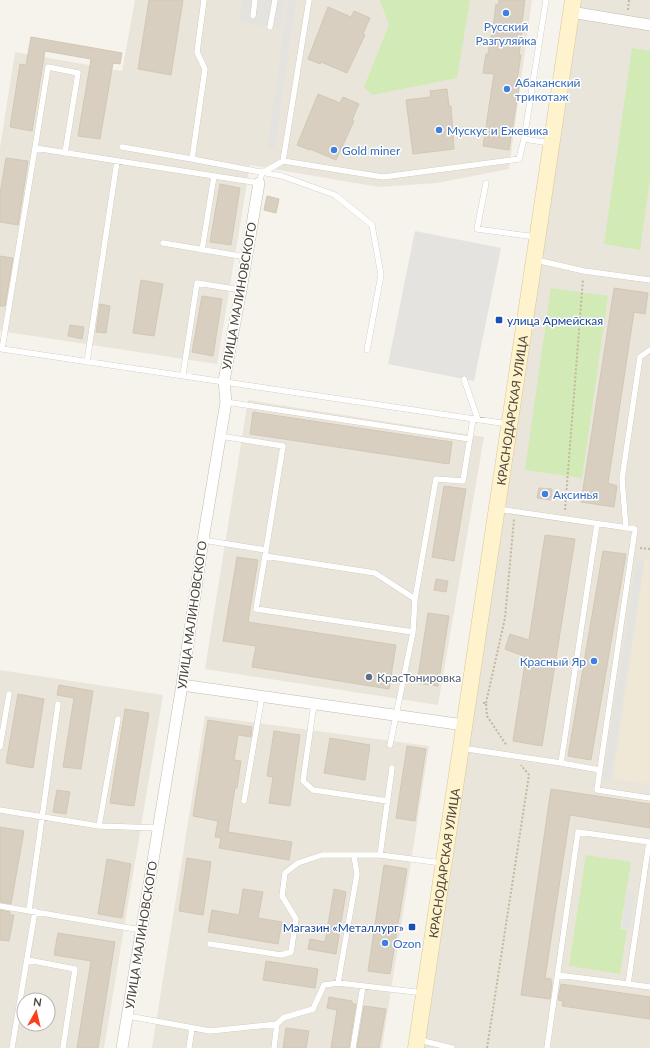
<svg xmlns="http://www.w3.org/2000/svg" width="650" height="1048" viewBox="0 0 650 1048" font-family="Lato,sans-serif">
  <rect width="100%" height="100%" fill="#f6f3ec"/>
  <path fill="#eae5da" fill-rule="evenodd" d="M135 0H532L509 169 437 183 379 187 250 165 217 364 0 331V148L15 52 122 71Z
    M573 0H650V1048H416Z
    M248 400 484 437 438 705 205 669Z
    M0 670 163 695 104 1048H0ZM24 1000H48V1024H24Z
    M205 716 429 746 382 1048H152Z"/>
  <path fill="#efe8d6" d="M645 559H650V784L613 779Z"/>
  <path fill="#d2eab5" d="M380 0H470L457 78 372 95 364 87 389 25Z
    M632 48 650 51V179L640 250 604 244Z
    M551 288 608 296 582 478 525 470Z
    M586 855 631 862 620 929 627 930 620 974 569 966Z"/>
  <path fill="#e5e3e0" d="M242 0H285L280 29 239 22Z
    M288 0H296L275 149 267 148Z
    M415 231 501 248 474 381 388 364Z
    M637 559 644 560 611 779 603 778Z
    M627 892 635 893 630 928 622 927Z"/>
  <path fill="#d8cfc1" stroke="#d3c7b4" d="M149 0H183L171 75 138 69Z
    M499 0H525L522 23H525L523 32H522L519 55H521L517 81H520L509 150 483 146 494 74 483 73 486 54H488L491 36H492L496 4 498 5Z
    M328 7 351 17 354 11 370 18 363 34 365 35 347 73 321 62 320 64 308 59Z
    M31 37 122 53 120 64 113 63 100 139 78 136 91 59 45 51 32 131 10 127 20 64 26 65Z
    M447 89 449 106H451L454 149 413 154 406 100 431 97 430 91Z
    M318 94 340 103 343 97 359 104 352 120 354 121 336 160 310 149V150L297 145Z
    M6 158 28 161 18 225 0 222V194Z
    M220 184 240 188 231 245 210 242Z
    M267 196 279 199 276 213 264 210Z
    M0 256 13 258 5 306H0Z
    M141 280 163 284 154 336 133 333Z
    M614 288 648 293 645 314 634 312 608 483 617 486 614 507 581 502Z
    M202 296 222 299 213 356 192 352Z
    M100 304 110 306 106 333 96 332Z
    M70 325 84 327 82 339 68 336Z
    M253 412 452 442 449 464 250 434Z
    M444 486 466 489 454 561 432 557Z
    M539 488 552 489 551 500 537 498Z
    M545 535 575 539 542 746 513 741 526 657 505 649 510 634 529 640Z
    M603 551 626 554 591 760 568 756Z
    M237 557 258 560 248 622 396 645 389 689 252 667 256 646 223 641Z
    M436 579 448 581 446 592 434 590Z
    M428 613 449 616 438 686 417 683Z
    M59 685 93 691 81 769 63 767 74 698 57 695Z
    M18 694 44 699 33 768 6 763Z
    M125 709 149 713 134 806 110 803Z
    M208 720 252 727 251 737 238 735 234 760 241 761 237 788H235L228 832 292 842 289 860 219 848 221 838 215 837 218 821 193 816Z
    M274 731 300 735 290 806 269 803 273 777 267 776Z
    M330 738 370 745 365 780 324 773Z
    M407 746 426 749 415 821 396 818Z
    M551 789 650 804V828L570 815 545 978 551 979V982L552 983 550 999 521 995Z
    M57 790 70 792 66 814 53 812Z
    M0 827 24 831 11 904 0 902Z
    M187 858 211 862 203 915 179 911Z
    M107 859 131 864 122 918 98 914Z
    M384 865 407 869 390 974 368 971Z
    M243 889 263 892 258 918 282 922 278 944 208 932 212 910 239 915Z
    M334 889 346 892 336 954 308 949 310 939 325 942Z
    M0 910 10 912V915H14L9 941 0 940Z
    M58 933 115 942 98 1048H77L91 961 54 955Z
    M266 961 318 969 315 988 263 980Z
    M561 984 650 997V1019L562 1006 563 1001 558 1000Z
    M329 997 352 1001V1004H356L349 1048H331L337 1010 327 1008Z
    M364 1006 386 1009 379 1048H357Z
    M286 1028 309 1031 306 1048H283Z"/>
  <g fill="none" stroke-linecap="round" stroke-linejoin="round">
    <g stroke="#c2bbae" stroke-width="6">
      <path id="lane" d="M204 0 197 52 205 69 192 159 282 176 335 195 372 225 381 275 367 350
        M253 16 255 0
        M270 27 275 0
        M524 139 550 143
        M122 147 192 159
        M35 148 259 183 262 173 283 161 309 0
        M65 153 78 73 48 67 35 148 2 349 508 424
        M283 161 383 177 519 159 524 139 546 0
        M486 183 477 229 536 237
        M163 243 246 257
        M202 250 214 176
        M536 260 584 271 650 280
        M87 362 117 161
        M183 375 197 283 241 290
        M464 379 478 420
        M226 402 470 439
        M220 436 283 446 266 550
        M497 509 635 529 597 790
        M626 528 622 479 640 357 650 350
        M203 540 266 550 265 556 256 609 413 632 415 599 375 573 265 556
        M415 599 436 479 463 481 473 419
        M314 704 303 781 313 790 388 801
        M390 745 413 632
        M0 747 9 694
        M461 748 561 763 600 770 599 773
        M561 763 597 524
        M597 788V790L650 798
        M244 801 262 696
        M0 810 99 826 158 828
        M99 826 118 719
        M380 855 392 768
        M0 906 141 930
        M29 910 58 704
        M210 944 281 955 291 952 296 919 282 896 285 873 298 863 322 855H380L442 863
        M28 960 75 969 63 1048
        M338 983 357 874 354 856
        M628 984 650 987
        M128 1016 210 1031 277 1024
        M419 1040 452 1048
        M12 1048 35 911
        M189 1048 192 1028
        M274 1048 277 1024 283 1018 313 1009 324 985 338 983 424 993
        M353 1048 363 986
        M547 1048 578 832 649 842 628 984 558 975"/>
    </g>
    <g stroke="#c2bbae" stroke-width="12">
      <path id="street" d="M571 12 650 25
        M182 685 464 725
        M122 1048 182 685 203 540 226 402 224 381 241 290 259 183"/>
    </g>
    <g stroke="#d6c79b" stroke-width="17">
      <g id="secondary">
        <path id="s1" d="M416 1048 573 0"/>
      </g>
    </g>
    <path stroke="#c4b79f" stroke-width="2" stroke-dasharray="2 2" stroke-linecap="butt" d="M628 10 629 0
      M565 510 583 279
      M640 548 650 549
      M483 703H486L487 716 507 746
      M486 703 505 618 514 519
      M487 1048 529 775 521 765"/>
    <use href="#lane" stroke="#fff" stroke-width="5.5"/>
    <use href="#street" stroke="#fff" stroke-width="11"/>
    <use href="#secondary" stroke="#fff3cd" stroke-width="16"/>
  </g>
  <g fill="#3f7fe0" stroke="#fff" stroke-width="1.5">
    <circle cx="506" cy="13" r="4"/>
    <circle cx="507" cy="89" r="4"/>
    <circle cx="439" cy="130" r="4"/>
    <circle cx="334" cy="150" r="4"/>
    <circle cx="545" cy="494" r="4"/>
    <circle cx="594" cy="661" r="4"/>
    <circle cx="385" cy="943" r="4"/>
  </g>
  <g fill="#1a4fb4" stroke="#fff" stroke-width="1.5">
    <rect x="495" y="316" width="8" height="8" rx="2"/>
    <rect x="408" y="923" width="8" height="8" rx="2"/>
  </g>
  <circle fill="#5c6f8a" stroke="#fff" stroke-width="1.5" cx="369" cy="677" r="4"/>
  <g text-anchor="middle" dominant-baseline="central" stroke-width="3" stroke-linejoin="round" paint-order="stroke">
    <g font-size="12" fill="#366cbe" stroke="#fff" text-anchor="start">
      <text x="506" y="26" text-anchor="middle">Русский<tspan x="506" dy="14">Разгуляйка</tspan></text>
      <text x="515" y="82">Абаканский<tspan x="515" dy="14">трикотаж</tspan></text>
      <text x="447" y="130">Мускус и Ежевика</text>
      <text x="342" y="150">Gold miner</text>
      <text x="553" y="494">Аксинья</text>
      <text x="586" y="661" text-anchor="end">Красный Яр</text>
      <text x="393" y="943">Ozon</text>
    </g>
    <g font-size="12" fill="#4b4439" stroke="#fff">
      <text transform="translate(239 296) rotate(-80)">УЛИЦА МАЛИНОВСКОГО</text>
      <text stroke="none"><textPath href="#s1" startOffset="645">КРАСНОДАРСКАЯ УЛИЦА</textPath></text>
      <text transform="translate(192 615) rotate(-82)">УЛИЦА МАЛИНОВСКОГО</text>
      <text stroke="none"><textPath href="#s1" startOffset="187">КРАСНОДАРСКАЯ УЛИЦА</textPath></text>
      <text transform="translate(141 935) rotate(-81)">УЛИЦА МАЛИНОВСКОГО</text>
    </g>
    <g font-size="12" fill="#164399" stroke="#fff" text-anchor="start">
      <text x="507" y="320">улица Армейская</text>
      <text x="404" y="927" text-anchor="end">Магазин «Металлург»</text>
    </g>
    <g font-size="12" fill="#4e5e75" stroke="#fff" text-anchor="start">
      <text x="377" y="677">КрасТонировка</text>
    </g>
  </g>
  <g transform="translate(36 1012) rotate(8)"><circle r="19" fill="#ffffff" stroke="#b7b4b0"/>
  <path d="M0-3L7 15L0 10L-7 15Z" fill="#fc3f1d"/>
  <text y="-6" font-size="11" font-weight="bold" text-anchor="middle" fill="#4b4439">N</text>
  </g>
</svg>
